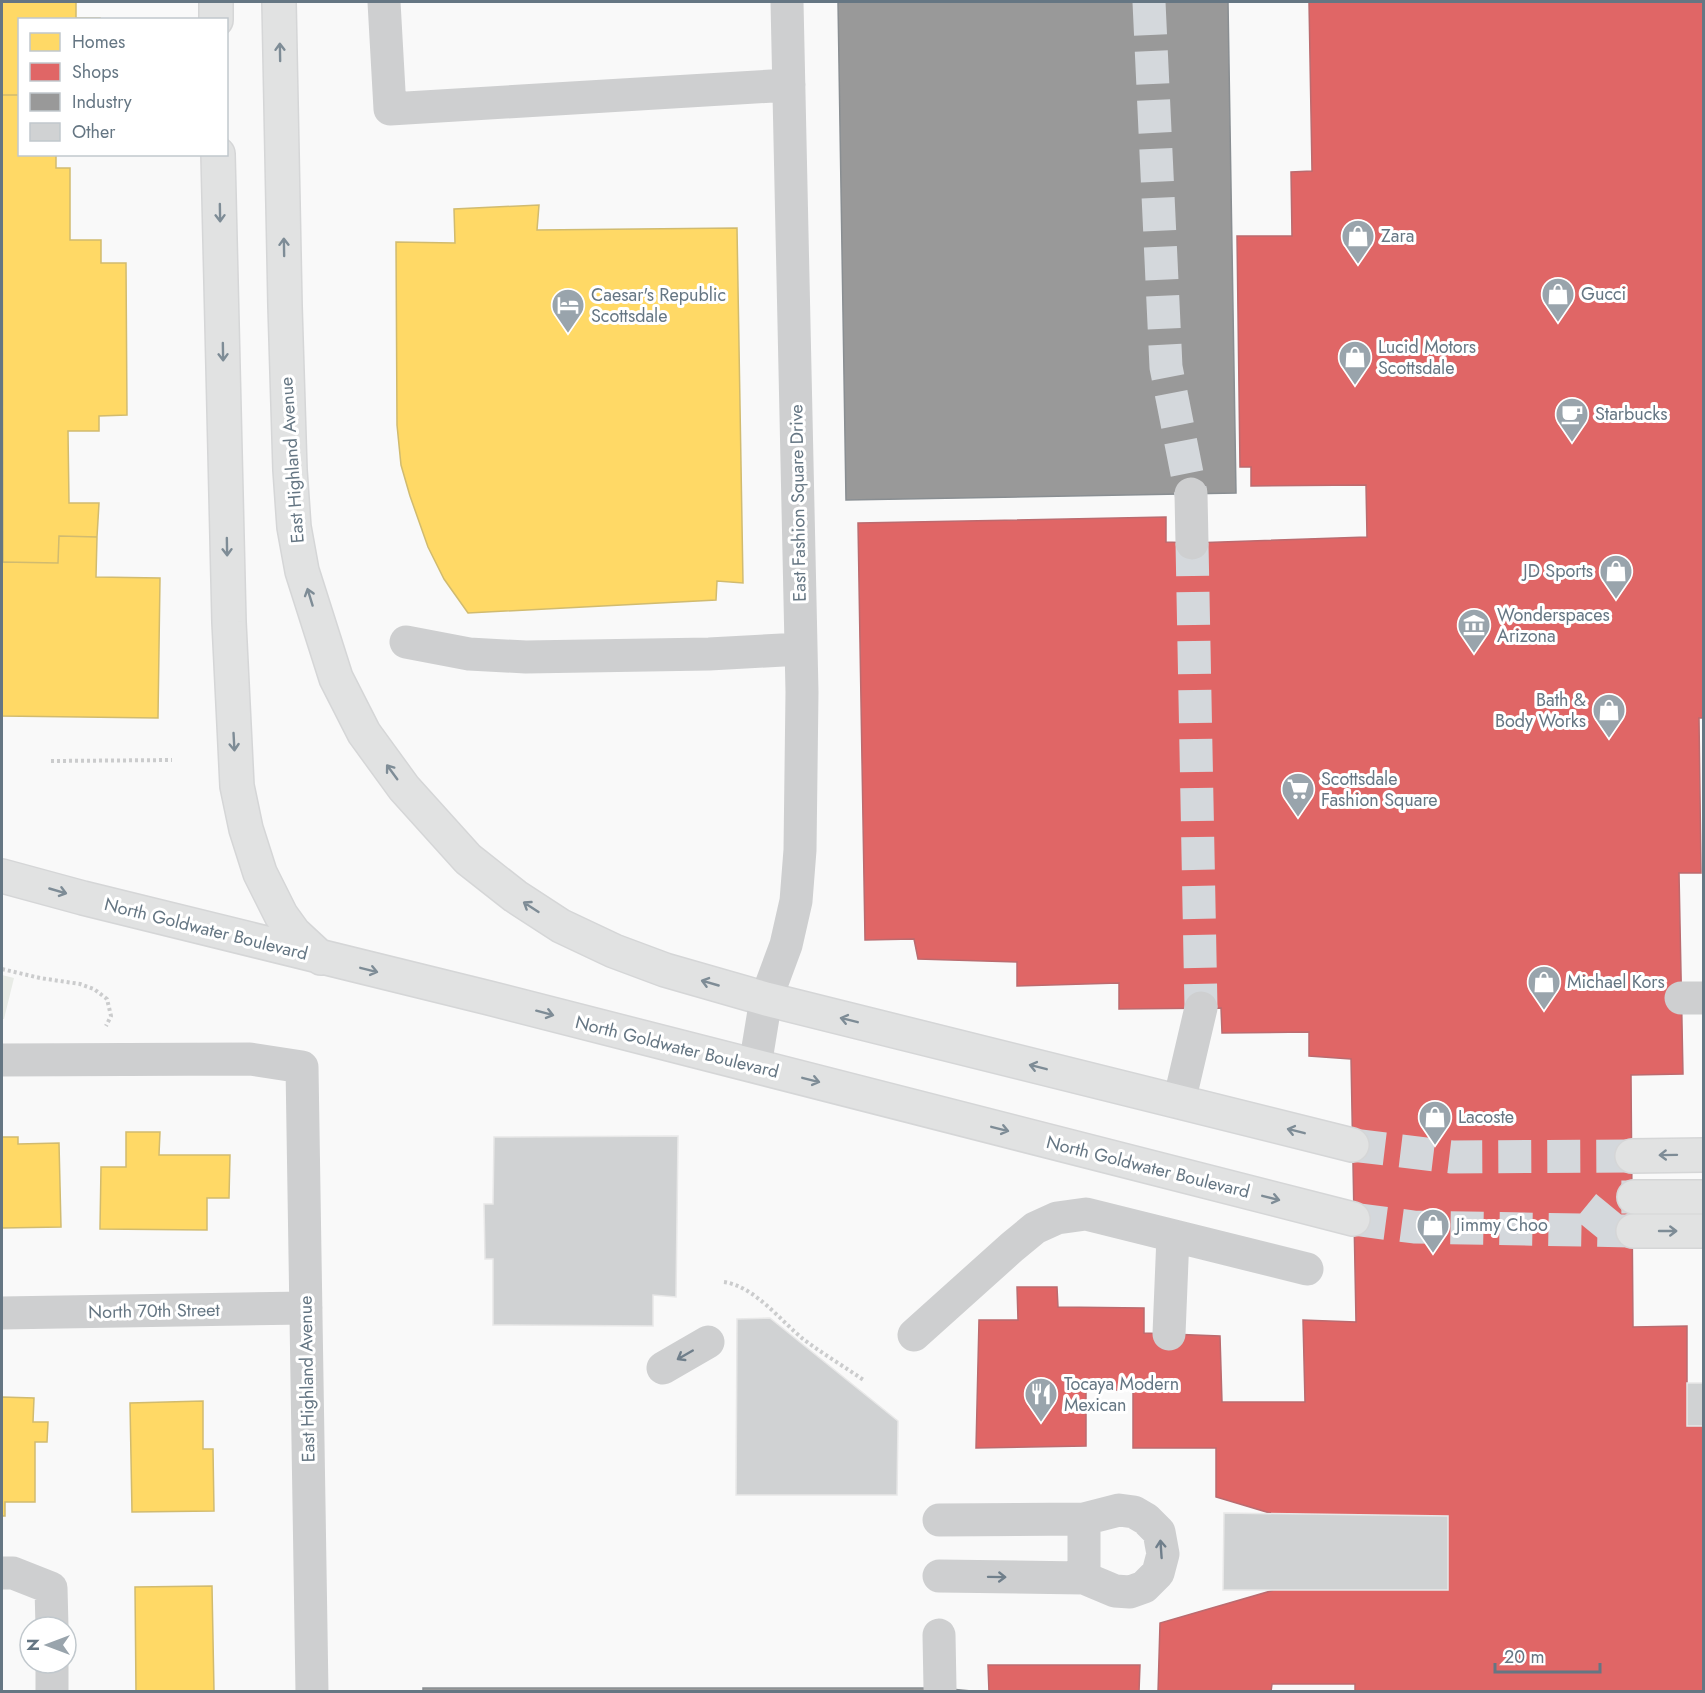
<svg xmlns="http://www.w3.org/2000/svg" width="1705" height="1693" viewBox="0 0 1705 1693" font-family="Jost,sans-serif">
  <rect width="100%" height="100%" fill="#f9f9f9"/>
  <path fill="#e8ebe6" d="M2 975 14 978 4 1019H2Z"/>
  <path fill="#ffd966" stroke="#d1bb6f" stroke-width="1.5" d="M2 2H76V18H100V20H20V95H2Z
    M2 95H20V154H56V168H70V240H101V263H126L127 415 99 416V431H68L69 503H99L97 537 59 536 58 563 3 562Z
    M539 205 537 230 737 228 743 583 717 581 716 600 468 613 444 579 428 547 410 496 401 465 397 425 396 242 455 243 454 209Z
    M59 536 97 537 96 577 160 578 158 718 2 716V562L58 563Z
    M126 1132H160L159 1155H230L229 1198H207V1230L100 1229 101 1167H126Z
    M2 1137H18V1144L59 1143 61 1227 2 1228Z
    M2 1397 34 1398 33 1422H48L47 1442H35V1502H5V1516H2Z
    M203 1401V1449H213L214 1511 132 1512 130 1403Z
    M212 1586 214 1692H136L135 1587Z"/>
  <path fill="#e06666" stroke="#bb6b6f" stroke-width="1.5" d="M1309 2H1704V718H1699L1701 873H1679L1683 1074 1631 1075 1633 1327 1687 1326V1426H1704V1692H1355V1684H1272L1271 1692H1158L1160 1623 1281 1588 1280 1516 1216 1497V1448H1133V1390H1086V1446L976 1448 979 1320H1018L1017 1287H1057L1058 1307 1144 1308V1333L1220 1336 1222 1402H1305L1303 1320 1356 1322 1351 1059 1309 1056V1032L1222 1033 1221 1008 1119 1009V983L1017 986V962L918 959 914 939 865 940 858 523 1166 517V542L1192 543 1367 537 1366 485 1251 486V467H1240L1237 236H1292L1291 172 1312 171Z
    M988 1665H1140L1139 1692H989Z"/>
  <path fill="#999" stroke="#898e92" stroke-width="1.5" d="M838 2H1228L1236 493 846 500Z
    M423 1688H940L982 1692H423Z"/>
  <path fill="#d0d2d3" stroke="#e8e8e8" stroke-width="1.5" d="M678 1136 676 1297 653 1295V1326L493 1325V1259H485L484 1204H493L494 1137Z
    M770 1318 898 1421 897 1495H736L737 1319Z
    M1687 1383H1704V1426H1687Z
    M1224 1513 1448 1516V1590H1223Z"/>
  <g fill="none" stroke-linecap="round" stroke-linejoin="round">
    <path stroke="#d4d8dc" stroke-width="33" stroke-dasharray="33 16" stroke-linecap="butt" d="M1149 2 1166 367 1191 494
      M1192 543 1201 1008"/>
    <path stroke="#d4d8dc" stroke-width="33" stroke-dasharray="33 16" stroke-linecap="butt" d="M1352 1145 1452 1157 1632 1156
      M1353 1219 1414 1227 1633 1231
      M1588 1230 1615 1197H1634"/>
    <g stroke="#d5d6d7" stroke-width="36">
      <path id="major" d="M216 2V20
        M279 2 285 306 290 470 294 527 302 571 336 678 364 733 404 788 468 859 515 896 561 926 614 951 665 970 766 999 1352 1145
        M218 154 229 622 237 786 246 829 260 873 281 915 294 933 321 958
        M2 876 83 898 489 998 1353 1219
        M1632 1156 1704 1155
        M1634 1197H1704
        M1633 1231H1704"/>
    </g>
    <path stroke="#cbcccd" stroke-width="4" stroke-dasharray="3 3" stroke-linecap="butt" d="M51 761 172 760
      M2 969 40 978 80 984 94 989 107 999 111 1016 106 1026
      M724 1282C754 1286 781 1321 803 1339 823 1354 845 1367 865 1381"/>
    <path stroke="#cecfd0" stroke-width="33" d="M384 2 390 109 789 85
      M1191 494 1192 543
      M406 642 469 654 526 657 709 654 801 649
      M1681 998H1704
      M2 1060 250 1059 302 1067 312 1692
      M755 1066 766 999 786 945 796 901 800 850 802 692 787 2
      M1179 1102 1201 1008
      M2 1313 306 1308
      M1169 1334 1173 1236
      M914 1335 1012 1247 1035 1228 1057 1218 1086 1214 1307 1269
      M663 1368 708 1342
      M2 1573H13L51 1588 52 1627
      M939 1576 1084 1578 1115 1591 1130 1592 1144 1587 1158 1573 1163 1554 1159 1532 1146 1519 1134 1512 1119 1510 1084 1519 939 1520
      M1084 1578V1519
      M939 1635 940 1688
      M52 1663V1692"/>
    <use href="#major" stroke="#e1e2e2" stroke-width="33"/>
  </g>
  <defs><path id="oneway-shaft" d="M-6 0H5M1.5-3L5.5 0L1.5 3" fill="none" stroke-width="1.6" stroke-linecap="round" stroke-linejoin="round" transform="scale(1.5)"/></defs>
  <g stroke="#7e8c96">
    <use href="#oneway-shaft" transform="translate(280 52) rotate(-91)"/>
    <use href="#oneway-shaft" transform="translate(220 213) rotate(89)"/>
    <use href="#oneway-shaft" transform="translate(284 247) rotate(-91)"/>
    <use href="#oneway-shaft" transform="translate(223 352) rotate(89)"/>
    <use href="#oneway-shaft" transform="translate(227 547) rotate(89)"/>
    <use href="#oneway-shaft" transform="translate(310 597) rotate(-107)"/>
    <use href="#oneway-shaft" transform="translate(234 742) rotate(87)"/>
    <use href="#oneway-shaft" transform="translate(392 772) rotate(-126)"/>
    <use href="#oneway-shaft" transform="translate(58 891) rotate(16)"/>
    <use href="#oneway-shaft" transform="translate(531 907) rotate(-147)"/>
    <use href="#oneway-shaft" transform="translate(369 970) rotate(14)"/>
    <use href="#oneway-shaft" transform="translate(710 983) rotate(-164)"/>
    <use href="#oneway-shaft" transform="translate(545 1013) rotate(15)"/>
    <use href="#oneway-shaft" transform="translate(849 1020) rotate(-166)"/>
    <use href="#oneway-shaft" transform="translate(1038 1067) rotate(-166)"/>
    <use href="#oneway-shaft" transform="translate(811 1080) rotate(14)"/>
    <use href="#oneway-shaft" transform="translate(1000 1129) rotate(14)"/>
    <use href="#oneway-shaft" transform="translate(1296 1131) rotate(-166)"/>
    <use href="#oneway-shaft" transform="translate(1668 1155) rotate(179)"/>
    <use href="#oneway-shaft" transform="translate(1271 1198) rotate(14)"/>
    <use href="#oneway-shaft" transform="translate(1668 1231)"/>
  </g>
  <g stroke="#707f8b">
    <use href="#oneway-shaft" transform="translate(685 1355) rotate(150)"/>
    <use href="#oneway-shaft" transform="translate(1161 1549) rotate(-94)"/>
    <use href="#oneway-shaft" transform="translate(997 1577) rotate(1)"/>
  </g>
  <defs>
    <g id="shop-pin" transform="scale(1.725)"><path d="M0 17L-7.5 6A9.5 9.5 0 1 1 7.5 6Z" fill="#99a4ac" stroke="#fff"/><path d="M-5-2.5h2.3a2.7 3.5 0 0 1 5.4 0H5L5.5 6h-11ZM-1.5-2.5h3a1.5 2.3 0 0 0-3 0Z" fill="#fff"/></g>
    <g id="hotel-pin" transform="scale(1.725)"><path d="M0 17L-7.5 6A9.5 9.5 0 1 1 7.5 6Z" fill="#99a4ac" stroke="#fff"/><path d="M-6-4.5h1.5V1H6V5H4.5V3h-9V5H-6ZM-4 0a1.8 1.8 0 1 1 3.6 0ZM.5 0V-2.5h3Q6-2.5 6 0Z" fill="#fff"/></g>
    <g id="cafe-pin" transform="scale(1.725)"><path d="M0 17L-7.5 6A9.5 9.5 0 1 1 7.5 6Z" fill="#99a4ac" stroke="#fff"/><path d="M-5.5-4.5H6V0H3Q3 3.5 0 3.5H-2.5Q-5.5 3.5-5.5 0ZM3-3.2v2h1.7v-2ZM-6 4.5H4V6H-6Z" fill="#fff"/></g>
    <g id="museum-pin" transform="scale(1.725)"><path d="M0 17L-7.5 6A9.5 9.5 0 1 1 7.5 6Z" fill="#99a4ac" stroke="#fff"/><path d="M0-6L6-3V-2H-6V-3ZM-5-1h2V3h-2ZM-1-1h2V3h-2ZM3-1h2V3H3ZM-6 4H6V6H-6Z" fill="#fff"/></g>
    <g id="supermarket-pin" transform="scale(1.725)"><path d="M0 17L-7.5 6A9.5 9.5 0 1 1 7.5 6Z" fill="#99a4ac" stroke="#fff"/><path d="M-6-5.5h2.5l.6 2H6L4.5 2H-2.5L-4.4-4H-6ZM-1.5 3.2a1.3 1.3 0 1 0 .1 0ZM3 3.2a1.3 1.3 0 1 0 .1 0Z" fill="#fff"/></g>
    <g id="restaurant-pin" transform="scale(1.725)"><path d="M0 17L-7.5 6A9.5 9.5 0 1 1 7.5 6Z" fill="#99a4ac" stroke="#fff"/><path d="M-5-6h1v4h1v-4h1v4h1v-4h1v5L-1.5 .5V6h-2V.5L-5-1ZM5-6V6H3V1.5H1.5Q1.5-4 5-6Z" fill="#fff"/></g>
  </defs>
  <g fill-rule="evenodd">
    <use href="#shop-pin" x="1358" y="236"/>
    <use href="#shop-pin" x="1558" y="294"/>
    <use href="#hotel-pin" x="568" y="305"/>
    <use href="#shop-pin" x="1355" y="357"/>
    <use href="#cafe-pin" x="1572" y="414"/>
    <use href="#shop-pin" x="1616" y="571"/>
    <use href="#museum-pin" x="1474" y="625"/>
    <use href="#shop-pin" x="1609" y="710"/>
    <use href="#supermarket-pin" x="1298" y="789"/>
    <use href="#shop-pin" x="1544" y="982"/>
    <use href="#shop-pin" x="1435" y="1117"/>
    <use href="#shop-pin" x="1433" y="1225"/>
    <use href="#restaurant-pin" x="1041" y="1394"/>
  </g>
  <g text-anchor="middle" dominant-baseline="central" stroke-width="6" stroke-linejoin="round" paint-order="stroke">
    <g font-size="18" fill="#657683" stroke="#fff" text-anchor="start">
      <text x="1381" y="236">Zara</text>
      <text x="1581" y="294">Gucci</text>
      <text x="591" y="295">Caesar's Republic<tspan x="591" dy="21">Scottsdale</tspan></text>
      <text x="1378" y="347">Lucid Motors<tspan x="1378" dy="21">Scottsdale</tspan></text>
      <text x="1595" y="414">Starbucks</text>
      <text x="1593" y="571" text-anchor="end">JD Sports</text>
      <text x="1497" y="615">Wonderspaces<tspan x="1497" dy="21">Arizona</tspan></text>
      <text x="1586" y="700" text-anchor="end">Bath &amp;<tspan x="1586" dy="21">Body Works</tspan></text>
      <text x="1321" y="779">Scottsdale<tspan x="1321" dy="21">Fashion Square</tspan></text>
      <text x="1567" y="982">Michael Kors</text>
      <text x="1458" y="1117">Lacoste</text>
      <text x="1456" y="1225">Jimmy Choo</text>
      <text x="1064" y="1384">Tocaya Modern<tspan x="1064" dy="21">Mexican</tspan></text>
    </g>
    <g font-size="18" fill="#657683" stroke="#fff">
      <text transform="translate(292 460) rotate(-94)">East Highland Avenue</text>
      <text transform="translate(798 503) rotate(-91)">East Fashion Square Drive</text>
      <text transform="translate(206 929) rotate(14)">North Goldwater Boulevard</text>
      <text transform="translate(677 1047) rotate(14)">North Goldwater Boulevard</text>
      <text transform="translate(1148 1167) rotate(14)">North Goldwater Boulevard</text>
      <text transform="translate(154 1311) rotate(-1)">North 70th Street</text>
      <text transform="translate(307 1379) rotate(-91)">East Highland Avenue</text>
    </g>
  </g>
  <rect width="1705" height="1693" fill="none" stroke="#657683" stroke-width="6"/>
  <rect x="18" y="18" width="210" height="138" fill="#ffffff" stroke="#c1c8cd" stroke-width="1.5"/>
  <rect x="30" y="33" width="30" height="18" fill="#ffd966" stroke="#c1c8cd" stroke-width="1.5"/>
  <text x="72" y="48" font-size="18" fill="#657683">Homes</text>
  <rect x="30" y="63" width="30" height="18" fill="#e06666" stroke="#c1c8cd" stroke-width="1.5"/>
  <text x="72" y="78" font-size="18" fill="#657683">Shops</text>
  <rect x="30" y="93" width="30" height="18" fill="#999999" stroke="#c1c8cd" stroke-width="1.5"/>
  <text x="72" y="108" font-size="18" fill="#657683">Industry</text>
  <rect x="30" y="123" width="30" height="18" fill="#d0d2d3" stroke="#c1c8cd" stroke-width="1.5"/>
  <text x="72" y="138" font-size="18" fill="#657683">Other</text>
  <g transform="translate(48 1645) rotate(270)"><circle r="28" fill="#ffffff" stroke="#c1c8cd" stroke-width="1.5"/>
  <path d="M0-4.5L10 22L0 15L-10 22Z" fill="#99a4ac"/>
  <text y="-9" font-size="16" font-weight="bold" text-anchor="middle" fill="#657683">N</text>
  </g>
  <path d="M1495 1663v9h105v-9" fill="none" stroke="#657683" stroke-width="3"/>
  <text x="1504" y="1663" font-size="18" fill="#657683" stroke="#ffffff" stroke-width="4.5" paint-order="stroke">20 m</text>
</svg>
